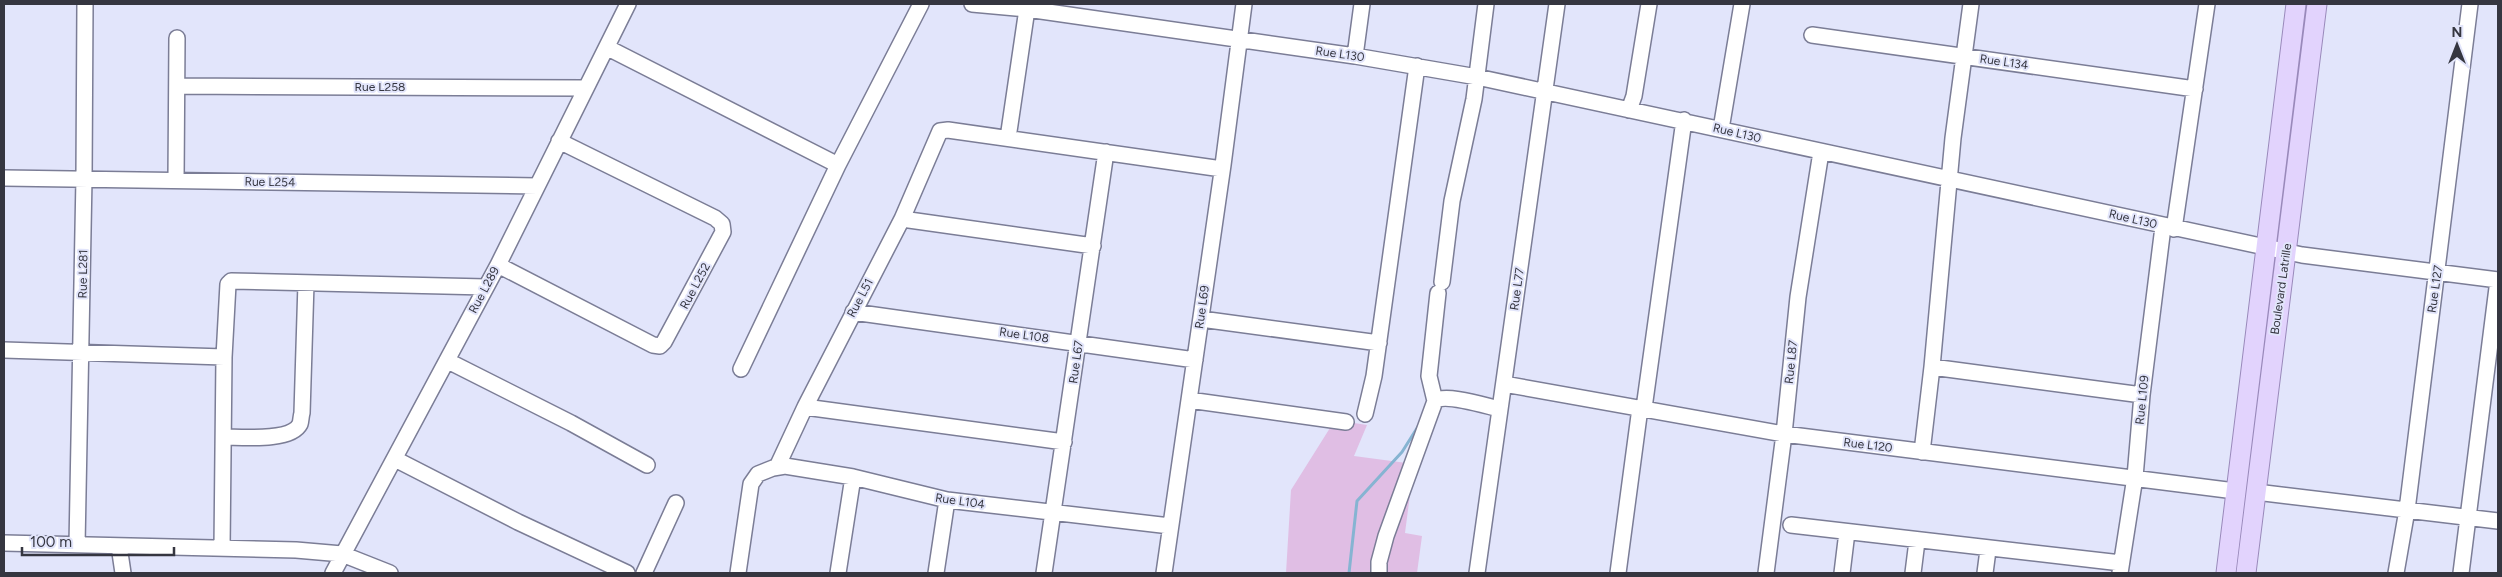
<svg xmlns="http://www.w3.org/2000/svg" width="2502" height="577" viewBox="0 0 2502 577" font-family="Figtree,sans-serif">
  <rect width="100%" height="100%" fill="#e2e5fb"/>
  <path fill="#e0bee4" d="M1335 420 1367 425 1354 456 1414 464 1405 533 1422 536 1417 573H1286L1291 490Z"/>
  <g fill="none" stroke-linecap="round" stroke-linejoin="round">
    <path stroke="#86b4d2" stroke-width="3" d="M1349 573 1357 501 1402 452 1419 425"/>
    <g stroke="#7b7d96" stroke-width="18">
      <path id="minor" d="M972 4 1027 9 1355 56 1477 77 2302 255 2498 280
        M1812 35 2195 89
        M608 48 838 165
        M1355 56 1362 4
        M177 86 584 88
        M1629 110 1634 96 1649 4
        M1721 129 1742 4
        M1008 138 1027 9
        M4 178 537 186
        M176 180 177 38
        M902 219 1093 246
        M2174 229 2207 4
        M498 265 653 345 660 346 664 342 723 232 722 224 715 218 559 141
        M1442 282 1452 201 1474 99 1486 4
        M853 312 1195 360
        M1201 319 1379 343
        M4 350 224 357
        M448 361 571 423 647 465
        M1932 367 1953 138 1971 4
        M741 369 838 165 921 4
        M1504 384 1784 434 2235 491
        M1189 400 1346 422
        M1435 401 1429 376 1438 293
        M805 407 1064 442
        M1644 408 1684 120
        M1365 414 1374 376 1417 66
        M224 437C241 437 291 442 300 424 301 421 301 416 302 413L306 283
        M1922 452 1932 367 2142 395
        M395 459 518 522 627 573
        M777 467 805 407 902 219 940 131 948 130 1222 169
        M2256 492 2498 521
        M1791 525 2121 563
        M4 543 296 550 342 554 390 573
        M77 545 84 178 85 4
        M119 546 123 573
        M222 548 224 357 228 284 231 281 486 287
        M333 573 498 265 628 4
        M644 573 676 503
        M738 573 751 484 758 474 773 468 785 466 853 477 947 500 1170 526
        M838 573 853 477
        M936 573 947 500
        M1044 573 1106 152
        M1164 573 1223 165 1244 4
        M1379 573V562L1386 536 1435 401C1445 393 1486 406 1500 409
        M1477 573 1557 4
        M1618 573 1640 408
        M1766 573 1784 434 1798 297 1821 152
        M1842 573 1847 532
        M1913 573 1917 541
        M1985 573 1988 550
        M2120 573 2135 477 2142 395 2163 227
        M2396 573 2407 510 2470 4
        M2461 573 2498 280"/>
    </g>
    <g stroke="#9989ba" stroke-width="21">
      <path id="major" d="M2226 573 2296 4
        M2246 573 2317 4"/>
    </g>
    <use href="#minor" stroke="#fff" stroke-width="15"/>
    <use href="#major" stroke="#e2d3fd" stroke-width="19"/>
  </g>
  <g text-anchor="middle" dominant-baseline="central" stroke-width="4" stroke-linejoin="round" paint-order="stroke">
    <g font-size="12" fill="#353640" stroke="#e2e5fb">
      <text transform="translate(1340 54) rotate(8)">Rue L130</text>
      <text transform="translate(2004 62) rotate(8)">Rue L134</text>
      <text x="380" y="87">Rue L258</text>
      <text transform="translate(1737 133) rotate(13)">Rue L130</text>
      <text transform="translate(270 182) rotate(1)">Rue L254</text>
      <text transform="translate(2133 219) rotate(13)">Rue L130</text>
      <text transform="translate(83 274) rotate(-89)">Rue L281</text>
      <text transform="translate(695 286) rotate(-62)">Rue L252</text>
      <text transform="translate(1517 289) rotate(-82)">Rue L77</text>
      <text transform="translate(2281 289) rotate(-82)">Boulevard Latrille</text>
      <text transform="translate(2435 289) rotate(-82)">Rue L127</text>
      <text transform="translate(484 290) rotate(-62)">Rue L289</text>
      <text transform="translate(860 298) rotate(-62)">Rue L51</text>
      <text transform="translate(1202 307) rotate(-82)">Rue L69</text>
      <text transform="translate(1024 335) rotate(8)">Rue L108</text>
      <text transform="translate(1076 362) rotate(-82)">Rue L67</text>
      <text transform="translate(1791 362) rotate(-84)">Rue L87</text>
      <text transform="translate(2142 400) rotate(-84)">Rue L109</text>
      <text transform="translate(1868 445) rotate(7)">Rue L120</text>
      <text transform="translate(960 501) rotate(8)">Rue L104</text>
    </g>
  </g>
  <rect width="2502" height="577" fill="none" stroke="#353640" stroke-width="10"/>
  <g transform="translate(2457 45)" stroke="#e2e5fb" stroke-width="4" paint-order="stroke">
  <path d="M0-4L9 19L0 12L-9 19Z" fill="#353640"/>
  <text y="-8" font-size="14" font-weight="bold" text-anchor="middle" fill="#353640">N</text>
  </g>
  <path d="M22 547v8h152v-8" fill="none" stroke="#353640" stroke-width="2.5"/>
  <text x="30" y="547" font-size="15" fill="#353640" stroke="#e2e5fb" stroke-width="4" paint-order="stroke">100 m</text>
</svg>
